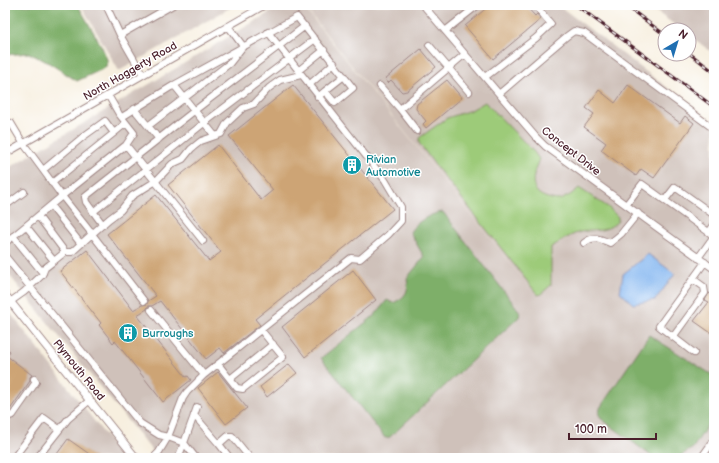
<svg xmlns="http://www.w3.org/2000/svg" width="719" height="463" viewBox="0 0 719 463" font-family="'Balsamiq Sans',sans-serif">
  <rect width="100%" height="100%" fill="#fff"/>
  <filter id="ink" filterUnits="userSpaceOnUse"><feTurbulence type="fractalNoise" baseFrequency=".025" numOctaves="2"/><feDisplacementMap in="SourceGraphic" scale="8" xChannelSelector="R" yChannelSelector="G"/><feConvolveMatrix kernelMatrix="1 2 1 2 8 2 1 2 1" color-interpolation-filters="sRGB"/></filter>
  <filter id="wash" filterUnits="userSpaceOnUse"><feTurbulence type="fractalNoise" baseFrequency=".012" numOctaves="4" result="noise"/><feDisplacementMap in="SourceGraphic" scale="16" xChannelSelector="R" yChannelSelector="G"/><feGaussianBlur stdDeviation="0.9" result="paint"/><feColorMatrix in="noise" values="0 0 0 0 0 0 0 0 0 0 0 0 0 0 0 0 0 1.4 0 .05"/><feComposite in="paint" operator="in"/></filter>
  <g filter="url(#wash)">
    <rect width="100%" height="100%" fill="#f7efdf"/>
    <path fill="#cfc1ba" d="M81 5H235L119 71Z
      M282 5H302L542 303 303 5H558L714 123V458H158L5 270V170Z
      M647 5H714V54L689 35V30H682Z
      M5 306 123 458H5Z"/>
    <path fill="#9dcb79" stroke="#747552" d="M485 102 534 152 539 159C533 175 527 192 548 198 555 200 560 201 566 197 571 195 575 191 579 188L608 207 618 217V221C603 235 594 228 577 233 568 236 559 243 551 247V285L541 294 538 295 460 196 435 165 419 143V138L447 118 471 110Z"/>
    <path fill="#7eaf69" stroke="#64674a" d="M5 5H78L102 47 108 62 105 68 77 81 49 63 29 53 5 55Z
      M443 212 520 312 519 317 390 437 385 438 321 358 375 315 387 300 393 303C406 297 409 292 407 278L424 257 410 232C416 222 431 213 443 212Z
      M649 335 714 376V415L693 448 680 456 675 458H654L603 420 599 415 600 408Z"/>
    <path fill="#83b6f0" stroke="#666a8e" d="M648 254 675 274 655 300 633 304 620 292 623 274Z"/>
    <g id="blocks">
      <path fill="#cda475" d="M490 5H525L535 16 537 14 541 19 493 59 465 26Z
        M421 49 436 67 407 91 402 92 391 80 388 83 385 79Z
        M447 80 462 98 426 128 423 124 426 121 416 109 417 104Z
        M293 85 393 209 255 319 260 325 224 353 220 348 206 359 160 301 152 306H148L147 309 137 315 186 377 188 376 191 380 163 402 115 341 113 343 99 325 101 323 60 271 87 250 133 310 142 305 147 304 148 301 156 296 107 234 156 195 209 261 221 252 168 185 218 145 261 200 273 190 229 136Z
        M628 85 680 123 685 116 694 123 654 178 641 169 636 176 601 150 606 143 584 127 594 114 586 108 599 90 615 103Z
        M353 270 376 300 305 357 282 327Z
        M709 293 714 296V335L694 321 709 302 705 300Z
        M5 347 10 351 7 356 32 375 30 377V381L9 411 5 409Z
        M289 364 297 373 267 397 260 387Z
        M218 372 247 408 226 424 198 388Z
        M68 439 95 458H54Z"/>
    </g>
  </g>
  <g filter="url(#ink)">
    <use href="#blocks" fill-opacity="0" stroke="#a08785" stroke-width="1"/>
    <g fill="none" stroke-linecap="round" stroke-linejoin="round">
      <g stroke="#a08785" stroke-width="8">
        <path id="minor" d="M106 5 120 35 143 75
          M423 5 535 136 545 146 714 269
          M228 26 243 46
          M445 31 478 5
          M120 35 173 5
          M429 45 469 92
          M298 71 324 50
          M485 77 536 38 551 24 535 5
          M309 85 334 63
          M380 86 400 109
          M171 87 174 85 215 136
          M325 91 344 76
          M499 94 567 36 574 31 584 33 714 129
          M134 109 148 126 230 63 241 49
          M122 117 174 85 297 17 353 88 335 103 325 91 318 97
          M148 126 159 139
          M417 131 400 109 465 54
          M126 145 203 241
          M5 154 265 5
          M43 170 84 136 105 121 114 133 126 123
          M52 183 114 133
          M665 200 675 187 714 215
          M626 205 642 184 714 236
          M5 206 24 192
          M51 206 81 244
          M93 212 204 123 315 39
          M38 216 65 252
          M103 225 86 202 85 197 194 111 305 26
          M26 226 54 261
          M709 232 714 225
          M13 236 43 273
          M5 243 62 196 23 143 11 123
          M584 243C593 235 601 239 610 243L621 234 638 213
          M5 256 140 423 159 435 168 437 183 398 187 392 204 375 351 258 360 259 388 235 401 221V207L385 180 268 32
          M698 258 714 236
          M144 301 92 234 109 219 121 210 132 196 156 181 172 164 183 159 191 149 201 141 221 134 227 123 243 108 254 104 269 88 280 80 301 75
          M10 302 24 292 42 275 45 268 54 261 65 252H72L92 234 62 196 126 145 134 133 119 114 108 95
          M151 310 204 375
          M673 337 705 293 704 287 693 279
          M694 353 659 326 705 262
          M218 364 237 388 243 389 283 357 261 330
          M230 379 273 344
          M5 414 10 416 13 415 36 382 34 379
          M194 415 219 444 228 436H232L250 458
          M219 444 230 458
          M17 458 15 456 44 418 59 429
          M37 458 68 419 90 400
          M153 458 159 452 168 437 184 443 178 458
          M196 458 184 443 197 407
          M701 458 714 440"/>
      </g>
      <g stroke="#a08785" stroke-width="9">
        <path id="major" d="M5 295 136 458"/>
      </g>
      <use href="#minor" stroke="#fff" stroke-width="6"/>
      <use href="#major" stroke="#fff" stroke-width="7"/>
      <g stroke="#4a1f2b" stroke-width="3">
        <path id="rail" d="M576 5 714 107
          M625 5 665 35
          M689 53 714 72"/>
      </g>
      <use href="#rail" stroke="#fff" stroke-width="1.5" stroke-dasharray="4.5" stroke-linecap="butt"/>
    </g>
  </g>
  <defs>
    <g id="building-disc" transform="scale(1)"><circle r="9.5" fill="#0f9aa8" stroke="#fff"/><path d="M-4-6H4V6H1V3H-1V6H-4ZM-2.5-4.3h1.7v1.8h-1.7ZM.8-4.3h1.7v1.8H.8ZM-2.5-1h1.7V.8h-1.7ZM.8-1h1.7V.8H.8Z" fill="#fff"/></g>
  </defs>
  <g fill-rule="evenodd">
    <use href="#building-disc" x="352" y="165"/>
    <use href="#building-disc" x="128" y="333"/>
  </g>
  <g text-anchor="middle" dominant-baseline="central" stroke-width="3" stroke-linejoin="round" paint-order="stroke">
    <g font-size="11" fill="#4a1f2b" stroke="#fff">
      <text transform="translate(130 71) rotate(-30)">North Haggerty Road</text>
      <text transform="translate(571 151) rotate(38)">Concept Drive</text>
      <text transform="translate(79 370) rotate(51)">Plymouth Road</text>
    </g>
    <g font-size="11" fill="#0d838f" stroke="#fff" text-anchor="start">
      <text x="366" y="159">Rivian<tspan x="366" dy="13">Automotive</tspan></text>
      <text x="142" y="333">Burroughs</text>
    </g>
  </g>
  <rect width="719" height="463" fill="none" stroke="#fff" stroke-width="20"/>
  <g transform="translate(677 42) rotate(38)"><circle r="19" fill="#ffffff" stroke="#b7a5aa"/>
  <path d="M0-3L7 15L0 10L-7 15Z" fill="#1f6fb2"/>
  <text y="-6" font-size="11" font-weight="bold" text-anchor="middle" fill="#4a1f2b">N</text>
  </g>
  <path d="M569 433v6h87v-6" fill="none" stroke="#4a1f2b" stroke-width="2"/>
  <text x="575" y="433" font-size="12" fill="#4a1f2b" stroke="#ffffff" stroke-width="3" paint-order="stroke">100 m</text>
</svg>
